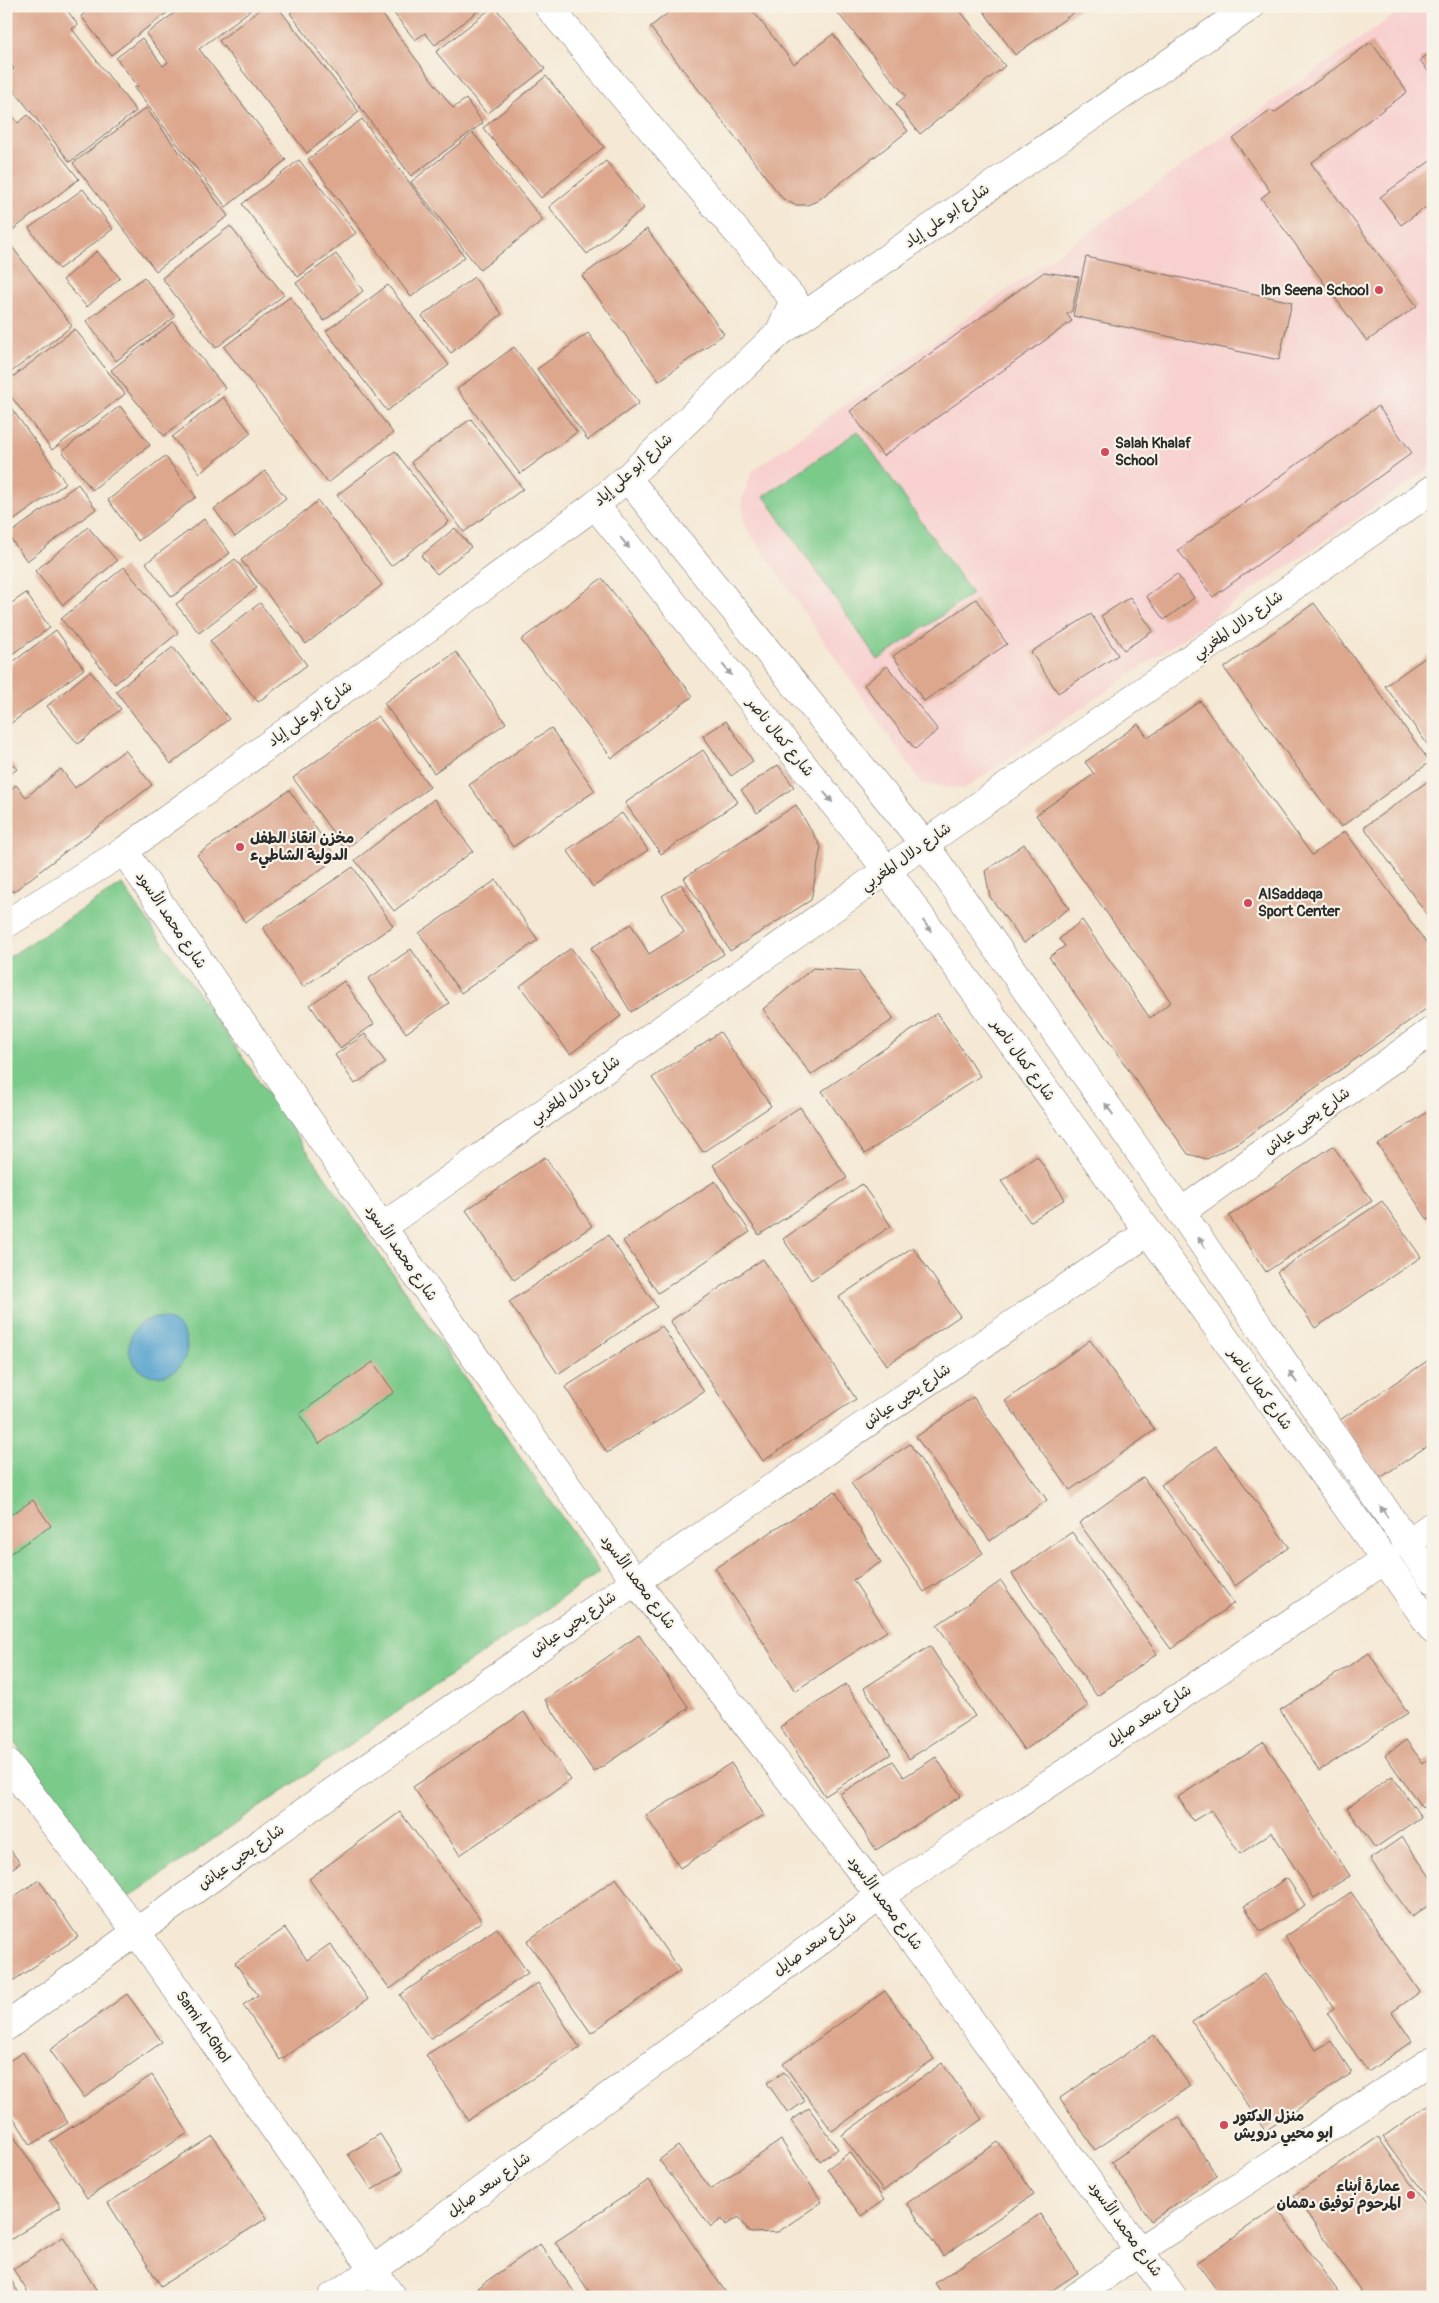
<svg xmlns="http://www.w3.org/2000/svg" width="1439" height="2303" viewBox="0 0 1439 2303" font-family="Pangolin,'Playpen Sans Arabic',sans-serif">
  <rect width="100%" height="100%" fill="#f7f3e8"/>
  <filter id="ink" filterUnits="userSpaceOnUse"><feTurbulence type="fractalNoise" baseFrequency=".02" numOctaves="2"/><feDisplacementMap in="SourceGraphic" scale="10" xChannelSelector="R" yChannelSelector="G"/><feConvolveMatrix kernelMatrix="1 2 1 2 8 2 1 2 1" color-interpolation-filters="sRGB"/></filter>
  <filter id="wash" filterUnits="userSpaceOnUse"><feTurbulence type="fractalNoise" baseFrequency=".0096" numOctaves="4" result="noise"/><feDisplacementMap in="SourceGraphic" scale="20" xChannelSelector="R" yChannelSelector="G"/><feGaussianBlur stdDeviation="1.12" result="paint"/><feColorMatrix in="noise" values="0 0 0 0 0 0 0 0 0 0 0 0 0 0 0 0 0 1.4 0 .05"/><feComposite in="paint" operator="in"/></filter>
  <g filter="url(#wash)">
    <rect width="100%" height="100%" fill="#f5e8d4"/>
    <path fill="#f7d0cf" d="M1407 6H1433V466L964 789 922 784 744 524 742 500 752 471Z"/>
    <path fill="#7aca8a" stroke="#527a5a" d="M858 431 972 594 878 660 764 496Z
      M122 884 600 1572 125 1900 6 1730V959Z"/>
    <path fill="#54a3ce" stroke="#40677c" d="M129 1347a29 29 0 1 1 58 0a29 29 0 1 1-58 0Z"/>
    <g id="blocks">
      <path fill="#dda78e" d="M6 6H64L78 25 72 29 136 111 70 162 6 80V75L14 69 6 58Z
        M93 6H176L111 55 81 16Z
        M184 6H256L199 49 286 160 226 207 134 88 138 86 116 58 142 38 163 66 168 62 146 34Z
        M264 6H277L359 112 307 153 219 41Z
        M299 6H376L453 108 466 99 483 123 411 176 290 13Z
        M388 6H484L435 45 425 33 415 40Z
        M494 6 545 69 487 114 436 52Z
        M677 6H749L794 64 833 34 908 131 817 201 807 205H795L783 199 650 27Z
        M832 6H956L1005 66 920 134 896 104 906 96Z
        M980 6H1083L1015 55Z
        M1371 42 1407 92 1311 163 1417 306 1367 341 1261 198 1270 191 1233 139 1271 110 1274 113Z
        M1433 51V78L1420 60Z
        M546 76 604 147 541 198 483 128Z
        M6 107 18 123 28 115 79 179 6 235Z
        M146 108 228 216 156 271 73 163Z
        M362 119 465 257 411 297 308 159Z
        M473 133 543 220 480 270 411 182Z
        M1433 159V202L1401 225 1380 197Z
        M299 160 356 233 298 277 242 204Z
        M606 161 644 208 587 254 549 207Z
        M83 189 113 229 59 269 29 228Z
        M230 226 284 295 216 348 162 278Z
        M647 229 724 334 659 381 582 276Z
        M10 244 72 326 6 376V247Z
        M97 251 120 278 87 307 63 280Z
        M336 254 363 291 324 321 296 283Z
        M1086 257 1292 302 1279 360 1073 316Z
        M1044 272 1079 277 1072 311 1067 314 1072 321 883 456 850 411Z
        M144 277 175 317 116 361 86 321Z
        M474 277 502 314 451 353 422 316Z
        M388 285 449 365 387 411 326 331Z
        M290 297 393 433 328 483 224 347Z
        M173 322 225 388 164 436 111 370Z
        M75 329 125 394 52 450 6 390V382Z
        M588 333 639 403 588 440 537 369Z
        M514 347 577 432 520 474 457 389Z
        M223 397 251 433 200 473 172 437Z
        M6 401 66 483 6 526Z
        M120 406 150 445 92 490 62 451Z
        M1378 406 1412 453 1213 597 1178 550Z
        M471 419 523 489 464 532 411 462Z
        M395 451 449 522 391 566 337 495Z
        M165 456 196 497 138 541 108 500Z
        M265 471 286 498 235 537 214 509Z
        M78 484 96 509 27 561 8 535Z
        M318 501 382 585 306 644 241 560Z
        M204 519 230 553 172 597 146 563Z
        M88 527 117 561 63 605 35 571Z
        M455 528 471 547 437 574 421 556Z
        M235 559 257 588 199 633 176 604Z
        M124 567 178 633 115 684 61 619Z
        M1177 574 1194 598 1164 620 1146 596Z
        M602 578 693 696 612 758 521 640Z
        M26 593 50 628 6 658V607Z
        M1130 597 1153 631 1124 650 1101 616Z
        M976 599 1007 644 924 701 893 656Z
        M260 603 307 665 258 702 210 641Z
        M1314 603 1430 762 1341 827 1224 668Z
        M1091 614 1118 655 1058 693 1031 652Z
        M56 630 84 669 6 727V667Z
        M173 647 229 719 171 764 116 691Z
        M456 652 506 723 434 773 384 703Z
        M1433 652V752L1385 686Z
        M887 666 938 730 915 749 864 685Z
        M90 671 121 709 78 744 47 706Z
        M1200 701 1312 855 1345 831 1433 952V1004L1239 1142 1207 1159 1188 1154 1049 957 1065 946 1059 939 1082 920 1150 1018 1171 1002 1036 815 1094 774 1085 762 1138 724 1148 738Z
        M378 716 430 787 345 849 293 778Z
        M726 721 753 761 731 776 703 736Z
        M551 728 595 791 513 847 469 785Z
        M125 750 152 785 13 892 6 884V793L16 785 26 797 61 769 75 788Z
        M703 750 738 802 661 854 625 803Z
        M6 757 17 769 6 778Z
        M778 765 794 787 757 813 741 790Z
        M1428 781 1433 788V923L1364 827Z
        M289 790 337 858 245 922 197 855Z
        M434 799 473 851 394 911 355 860Z
        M796 805 821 847 811 900 730 951 684 878Z
        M622 813 648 850 593 887 567 850Z
        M1024 844 1069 908 1024 943 990 897 985 871Z
        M353 867 393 926 303 987 263 928Z
        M496 880 538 940 461 993 419 933Z
        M681 884 724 954 631 1012 591 948 631 924 649 954 684 932 662 896Z
        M571 948 621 1016 570 1054 520 986Z
        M411 949 449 1003 406 1033 368 979Z
        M813 968 858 971 894 1019 811 1075 763 1009Z
        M344 981 374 1024 340 1048 310 1005Z
        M937 1013 980 1076 865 1154 822 1091Z
        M720 1032 771 1106 703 1152 652 1078Z
        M365 1034 386 1063 355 1084 335 1055Z
        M800 1107 847 1178 759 1235 713 1165Z
        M1433 1108V1217L1428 1220 1378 1145Z
        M1333 1146 1372 1201 1266 1272 1229 1216Z
        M1037 1156 1065 1199 1030 1222 1001 1181Z
        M545 1157 592 1226 514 1280 466 1210Z
        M715 1181 750 1232 658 1293 623 1241Z
        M862 1184 891 1226 811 1280 783 1239Z
        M1382 1201 1421 1257 1315 1328 1277 1272Z
        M608 1235 657 1307 558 1374 509 1302Z
        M913 1247 960 1316 887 1365 839 1297Z
        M763 1259 856 1399 763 1461 670 1321Z
        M662 1326 704 1392 607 1453 565 1387Z
        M1090 1340 1155 1430 1070 1490 1005 1401Z
        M1433 1357V1442L1380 1478 1340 1420Z
        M373 1362 394 1392 319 1444 299 1414Z
        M973 1397 1047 1500 990 1541 916 1437Z
        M910 1444 983 1553 924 1592 851 1483Z
        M1216 1446 1289 1547 1235 1586 1161 1485Z
        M1143 1477 1234 1603 1171 1649 1079 1523Z
        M835 1491 881 1562 853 1580 887 1631 795 1691 715 1568Z
        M33 1500 51 1526 6 1556V1518Z
        M1072 1532 1157 1654 1097 1696 1012 1574Z
        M1001 1581 1088 1706 1024 1750 937 1625Z
        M639 1635 689 1708 594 1772 545 1700Z
        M930 1646 975 1716 909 1759 864 1688Z
        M1369 1653 1408 1713 1319 1771 1280 1710Z
        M846 1684 891 1754 825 1796 780 1727Z
        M524 1712 571 1780 460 1855 413 1787Z
        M1406 1740 1423 1763 1433 1756V1800L1422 1808 1385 1755Z
        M1264 1742 1350 1876 1314 1898 1272 1832 1240 1854 1211 1810 1193 1821 1178 1797Z
        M936 1757 961 1796 876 1850 840 1794 893 1761 904 1777Z
        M731 1763 764 1815 680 1868 646 1816Z
        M1392 1776 1421 1817 1375 1848 1347 1808Z
        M400 1812 482 1921 390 1989 309 1879Z
        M1402 1837 1433 1881V1902L1412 1917 1370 1859Z
        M6 1844 20 1863 6 1873Z
        M616 1878 680 1971 591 2033 527 1941Z
        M1287 1878 1305 1905 1261 1932 1244 1906Z
        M39 1880 78 1937 11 1982 6 1975V1902Z
        M1351 1892 1420 1992 1392 2012 1412 2041 1368 2072 1327 2013 1334 2008 1285 1937Z
        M285 1928 307 1960 330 1944 368 1999 280 2060 243 2005 258 1995 235 1963Z
        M497 1928 528 1973 430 2039 400 1995Z
        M1265 1974 1316 2050 1331 2041 1352 2073 1265 2131 1192 2022Z
        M538 1983 580 2048 468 2120 426 2055Z
        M885 1991 934 2059 832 2131 783 2064Z
        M127 1994 162 2042 84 2098 50 2050Z
        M1154 2035 1190 2086 1095 2150 1060 2098Z
        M23 2052 68 2123 31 2145 6 2106V2063Z
        M942 2063 982 2119 883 2191 842 2135Z
        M784 2072 805 2101 788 2113 767 2083Z
        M152 2075 188 2133 87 2198 50 2141Z
        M1433 2101V2205L1383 2137Z
        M809 2108 838 2149 820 2161 791 2121Z
        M1178 2117 1217 2176 1151 2221 1111 2162Z
        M6 2125 61 2207 7 2242 6 2241Z
        M380 2134 403 2170 372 2190 348 2154Z
        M213 2136 267 2218 161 2286 108 2203Z
        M1378 2137 1433 2215V2294L1428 2297H1365L1294 2195Z
        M781 2140 822 2202 778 2232 750 2233 739 2217 726 2225 722 2219 711 2227 659 2160 678 2146 711 2189Z
        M998 2142 1034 2194 943 2256 907 2203Z
        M850 2152 884 2200 861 2216 827 2169Z
        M649 2180 729 2297H593L555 2242Z
        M1276 2207 1342 2297H1222L1197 2263Z
        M1040 2214 1078 2273 1042 2297H944L935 2283Z
        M63 2237 101 2297H31L13 2269Z
        M540 2244 578 2297H464Z
        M10 2278 21 2297H6V2281Z"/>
    </g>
  </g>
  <g filter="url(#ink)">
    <use href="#blocks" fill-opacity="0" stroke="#726d66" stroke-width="1"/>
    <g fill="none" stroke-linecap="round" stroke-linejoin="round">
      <g stroke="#726d66" stroke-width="29">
        <path id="minor" d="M548 6 794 300 779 333
          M124 851 382 1227 635 1581 880 1896 1173 2297
          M6 924 124 851 595 505 627 478 779 333 1251 6
          M1181 1212 1433 1030
          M382 1227 887 870 1433 489
          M1406 1544 1433 1525
          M6 1762 136 1931 392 2297
          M6 2027C379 1752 764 1493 1147 1233
          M332 2297 373 2270 880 1896 1385 1560
          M1076 2297 1140 2250 1433 2060"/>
      </g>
      <g stroke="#726d66" stroke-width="29">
        <path id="major" d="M627 478 925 845 1181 1212 1433 1580
          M595 505 887 870 1385 1560 1433 1630"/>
      </g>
      <use href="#minor" stroke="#fff" stroke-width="28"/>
      <use href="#major" stroke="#fff" stroke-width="28"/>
    </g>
    <defs><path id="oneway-solid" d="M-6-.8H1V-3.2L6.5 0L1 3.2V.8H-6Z" transform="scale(1.25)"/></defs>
    <g fill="#a0a0a0">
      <use href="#oneway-solid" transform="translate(625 543) rotate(51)"/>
      <use href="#oneway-solid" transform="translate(727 670) rotate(51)"/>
      <use href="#oneway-solid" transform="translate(828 797) rotate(51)"/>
      <use href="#oneway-solid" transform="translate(927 926) rotate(54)"/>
      <use href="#oneway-solid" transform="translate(1109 1109) rotate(-125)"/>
      <use href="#oneway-solid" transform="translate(1202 1243) rotate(-124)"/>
      <use href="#oneway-solid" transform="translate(1293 1377) rotate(-124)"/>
      <use href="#oneway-solid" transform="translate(1384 1512) rotate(-124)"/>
    </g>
  </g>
  <g fill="#d1495b" stroke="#f7f3e8" stroke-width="2">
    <circle cx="1379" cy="290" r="5"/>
    <circle cx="1105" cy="452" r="5"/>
    <circle cx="240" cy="847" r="5"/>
    <circle cx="1248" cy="903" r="5"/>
    <circle cx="1224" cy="2125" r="5"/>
    <circle cx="1411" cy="2195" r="5"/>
  </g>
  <g text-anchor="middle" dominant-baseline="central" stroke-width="4.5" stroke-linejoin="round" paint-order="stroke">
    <g font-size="15" fill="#2b2b2b" stroke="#f7f3e8">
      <text transform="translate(947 216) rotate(-35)">شارع ابو على إياد</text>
      <text transform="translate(633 470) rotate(-42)">شارع ابو على إياد</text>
      <text transform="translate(1238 625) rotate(-35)">شارع دلال المغربي</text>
      <text transform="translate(310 714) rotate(-36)">شارع ابو على إياد</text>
      <text transform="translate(780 737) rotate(51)">شارع كمال ناصر</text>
      <text transform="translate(906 857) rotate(-35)">شارع دلال المغربي</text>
      <text transform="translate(171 920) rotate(56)">شارع محمد الأسود</text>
      <text transform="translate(1023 1060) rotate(54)">شارع كمال ناصر</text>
      <text transform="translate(575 1090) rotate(-35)">شارع دلال المغربي</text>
      <text transform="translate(1307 1121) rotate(-36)">شارع يحيى عياش</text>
      <text transform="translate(401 1253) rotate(55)">شارع محمد الأسود</text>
      <text transform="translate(1260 1389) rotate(54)">شارع كمال ناصر</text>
      <text transform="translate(907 1396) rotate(-34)">شارع يحيى عياش</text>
      <text transform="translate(638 1582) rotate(53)">شارع محمد الأسود</text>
      <text transform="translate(573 1624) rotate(-35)">شارع يحيى عياش</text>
      <text transform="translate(1149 1716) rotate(-34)">شارع سعد صايل</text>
      <text transform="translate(241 1857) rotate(-35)">شارع يحيى عياش</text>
      <text transform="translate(885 1903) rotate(53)">شارع محمد الأسود</text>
      <text transform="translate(815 1944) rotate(-36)">شارع سعد صايل</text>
      <text transform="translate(203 2027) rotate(55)">Sami Al-Ghol</text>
      <text transform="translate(489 2185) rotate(-36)">شارع سعد صايل</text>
      <text transform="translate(1125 2229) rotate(54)">شارع محمد الأسود</text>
    </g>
    <g font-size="15" font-weight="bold" fill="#2b2b2b" stroke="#f7f3e8" text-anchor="start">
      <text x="1369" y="290" text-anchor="end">Ibn Seena School</text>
      <text x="1115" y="443">Salah Khalaf<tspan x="1115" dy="17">School</tspan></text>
      <text x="250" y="838">مخزن انقاذ الطفل<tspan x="250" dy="17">الدولية الشاطيء</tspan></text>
      <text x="1258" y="894">AlSaddaqa<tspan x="1258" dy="17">Sport Center</tspan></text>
      <text x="1234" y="2116">منزل الدكتور<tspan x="1234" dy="17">ابو محيي درويش</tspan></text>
      <text x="1401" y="2186" text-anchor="end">عمارة أبناء<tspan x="1401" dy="17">المرحوم توفيق دهمان</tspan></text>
    </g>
  </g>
  <rect width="1439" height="2303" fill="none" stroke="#f7f3e8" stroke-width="25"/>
</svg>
